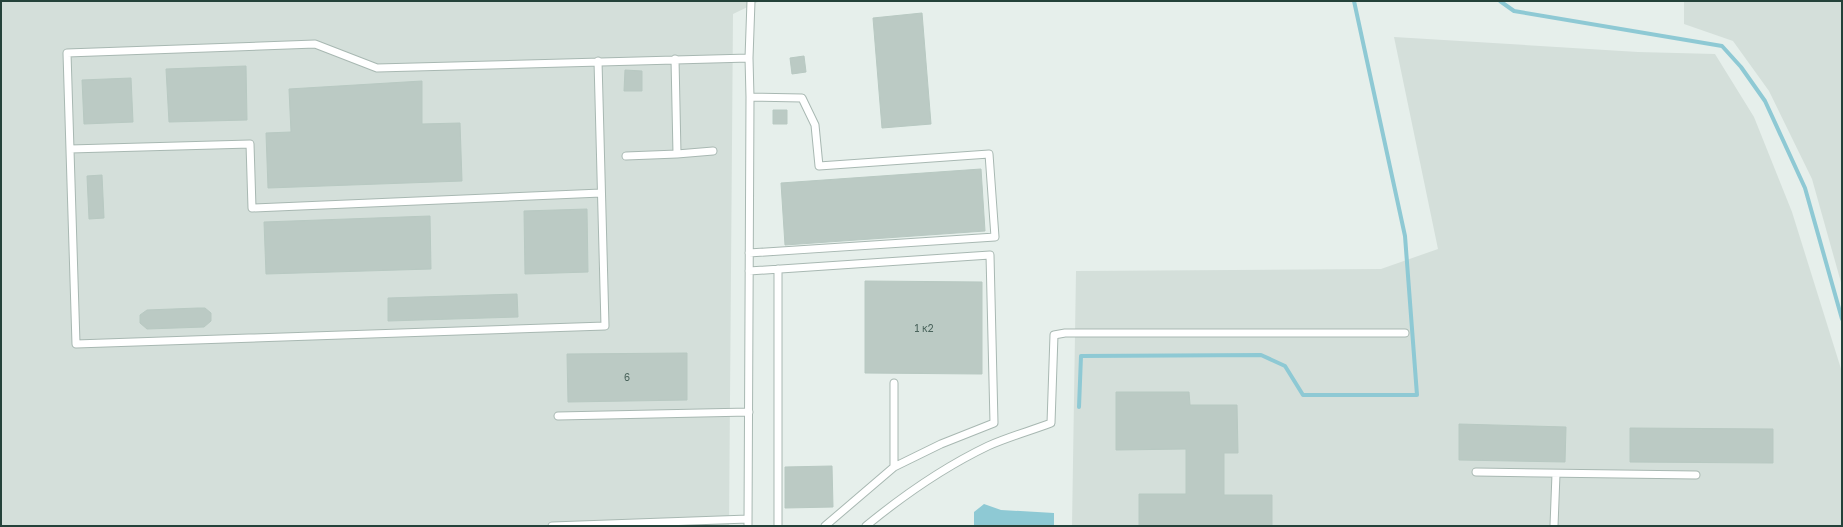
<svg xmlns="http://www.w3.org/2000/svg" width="1843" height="527" viewBox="0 0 1843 527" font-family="'Golos Text',sans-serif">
  <rect width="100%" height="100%" fill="#e6efeb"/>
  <path fill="#d4dfda" d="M1 1H760L733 14 729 526H1Z
    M1684 1H1842V286L1812 179 1769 91 1733 41 1684 24Z
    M1394 37 1638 52 1715 54 1754 117 1792 212 1842 372V526H1072L1076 271 1381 269 1438 249Z"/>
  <path fill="#8ec9d4" d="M984 504 1001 510 1054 513V526H974V512Z"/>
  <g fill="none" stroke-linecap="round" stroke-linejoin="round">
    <path stroke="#8ec9d4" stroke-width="4" d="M1500 1 1514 11 1722 46 1741 67 1765 101 1805 188 1842 319
      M1079 407 1081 356 1261 355 1285 366 1303 395H1417L1405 236 1354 1"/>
  </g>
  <path fill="#bbcac4" stroke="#b8c9c2" d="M922 13 931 124 882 128 873 18Z
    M804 56 806 72 792 74 790 58Z
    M246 66 247 120 169 122 166 69Z
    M625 70 642 71V91H624Z
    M131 78 133 122 84 124 82 80Z
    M422 81V124L460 123 462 181 268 188 266 133 291 132 289 89Z
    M773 110H787V124H773Z
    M981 169 985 231 785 245 781 183Z
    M102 175 104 218 89 219 87 176Z
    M587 209 588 272 525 274 524 211Z
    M430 216 431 269 266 274 264 222Z
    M865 281 982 282V374L865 373Z
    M517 294 518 317 388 321V298Z
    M198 308H205L211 313V321L204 327 147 329 140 323V315L147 310Z
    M687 353V400L568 402 567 354Z
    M1116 392H1189L1190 405H1237L1238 453H1224V495H1272V526H1139V494H1186V449L1116 450Z
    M1459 424 1566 427 1565 462 1459 460Z
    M1630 428 1773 429V463L1630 462Z
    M832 466 833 507 785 508V467Z"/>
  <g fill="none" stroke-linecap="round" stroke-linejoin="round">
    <g stroke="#a8b8b2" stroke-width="9">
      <path id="service" d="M675 59 677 154 713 151
        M598 61 605 326 76 344 67 53 315 44 377 68 749 58
        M70 149 250 144 252 208 601 193
        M626 156 677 154
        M749 253 995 237 989 154 819 166 815 125 802 98 750 97
        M749 271 990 255 994 423 941 444 894 467 825 526
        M894 383V467
        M558 416 749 412
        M1476 472 1696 475
        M552 526 748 519
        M748 526 750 97 749 58 751 1
        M778 526V269
        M866 526C905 494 942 468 988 446 1008 437 1030 431 1051 423L1054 335 1065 333H1405
        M1554 526 1556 474"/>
    </g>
    <use href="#service" stroke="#fff" stroke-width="7"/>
  </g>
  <g text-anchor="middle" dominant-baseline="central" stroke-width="3.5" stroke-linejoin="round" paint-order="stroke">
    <g font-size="10" fill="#4a645c">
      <text x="924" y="328">1 к2</text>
      <text x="627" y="377">6</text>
    </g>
  </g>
  <rect width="1843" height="527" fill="none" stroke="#24423a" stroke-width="4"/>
</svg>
